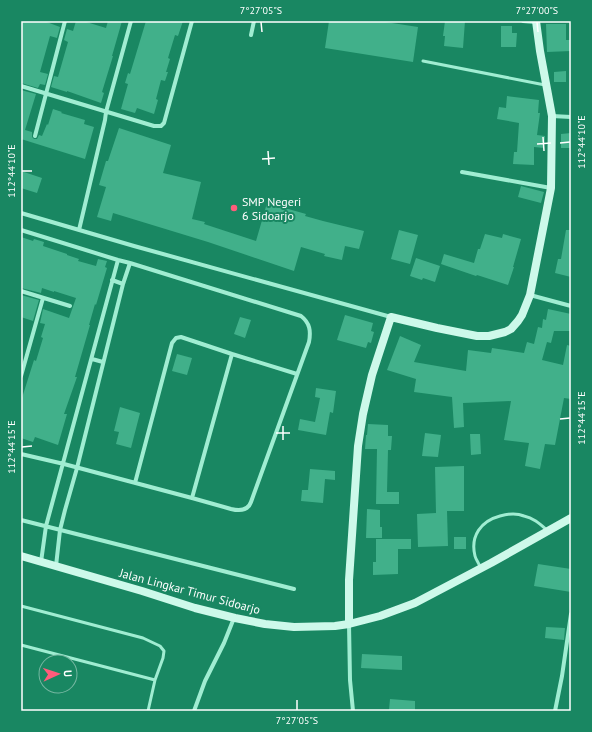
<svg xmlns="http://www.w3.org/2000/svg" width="592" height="732" viewBox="0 0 592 732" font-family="'PT Sans',sans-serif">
  <rect width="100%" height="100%" fill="#198762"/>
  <path fill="#41b08a" d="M21 21H44L60 27 57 38 50 36 40 72 48 74 45 85 40 84 38 88 21 83Z
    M76 21H83L106 28 108 21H122L112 56H113L102 92 104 93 101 103 67 91V92L51 87 54 76 58 77 68 42 64 40 67 29 73 31Z
    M146 21H183L178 36 175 35 168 58 170 59 166 72H168L165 81 161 80 156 99 158 100 154 114 137 108 135 113 121 109 128 84 125 83 128 73 130 74Z
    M329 21H379L418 27 413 62 325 48Z
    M445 21H465L463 48 444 46 445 36H443Z
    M546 24H566V40H570L571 51 547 52Z
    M501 26H512V33H517L516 47H501Z
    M566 71V82H554V72Z
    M21 90 36 94 25 130 32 132V137L34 139H37L39 135 42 136 47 124 48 125 53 109 62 112 61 113 85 120 84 124 94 127 85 159 21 139Z
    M507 96 539 100 538 113H540L537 135 545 136 544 148 534 147V165L513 164 514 152H517L519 123 497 119 499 107 506 108Z
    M119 128 171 145 163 173 201 182 192 219 205 222 204 224 256 241 267 203 306 214 305 216 323 221 364 231 359 249 345 246 342 260 324 256 325 254 301 247 294 271 208 242 113 213 111 221 97 217 106 187 99 185 106 161H108Z
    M571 133V148H561V134Z
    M21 171 42 178 37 193 21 188Z
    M521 186 544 192 541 203 518 197Z
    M399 230 418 235 410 264 391 259Z
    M566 230H571V277L555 273 558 259H561Z
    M485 234 502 238 503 234 521 239 513 267H514L508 285 477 275 476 276 441 264 444 254 474 263 478 249H480Z
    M21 237 33 241 34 239 44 242 43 246 67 254V255L79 259 78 261 96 266 98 259 107 261 105 267 107 268 96 305 95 304 89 325H90L75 377H77L64 414H67L58 445 35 437 33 442 21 438V401L34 360 36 361 43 338 41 337 45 324 40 323 43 309 69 318 76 298 54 291V292L42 288 41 293 21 288Z
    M416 258 440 266 435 282 423 278 422 280 410 276Z
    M21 295 39 300 33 321 21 317Z
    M548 309 571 314V331H554L551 343 547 342 542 360 563 365 567 345 571 346V399L564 398 555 445 545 444 540 469 525 466 529 443 504 440 511 401 463 403 464 427 454 428 452 397 414 392 416 379 387 370 400 336 421 345 414 362 466 371 468 350 491 353 492 348 524 353 527 342 534 344 538 327 542 328 543 319 546 320Z
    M345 315 373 323 371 331 374 332 371 343 368 342 366 348 337 340Z
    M240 317 251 320 245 338 234 334Z
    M177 354 192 358 187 375 172 371Z
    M316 388 336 391 333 413 330 412 326 435 298 430 300 419 315 422 320 398 315 397Z
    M120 407 140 413 131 448 116 444 119 432 114 431Z
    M368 424 388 425V436H392L391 450H388L387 492H399V504H376L377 449H365L366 435H367Z
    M425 433 441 435 438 457 422 456Z
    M470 434H480L481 454 471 455Z
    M464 466V511H447L448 546 418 547 417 514 436 513 435 467Z
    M310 469 335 471V480L325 479 323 503 301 501 302 490H308Z
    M367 509 380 510V527H382V538H366Z
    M454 537H466V549H454Z
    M376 539H411V549H398V574L373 575V562H376Z
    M538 564 571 569V592L534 586Z
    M546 627 565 628 564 640 545 638Z
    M362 654 402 656V670L361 668Z
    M390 699 415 701V711L389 710Z"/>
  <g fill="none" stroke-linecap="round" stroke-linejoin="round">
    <path stroke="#a0edd2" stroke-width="3" d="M423 61 545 85
      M480 567C479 563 476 560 475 556 470 536 481 521 500 516 507 514 517 513 524 516 534 518 541 525 548 531
      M21 606 143 638 160 646 164 651 163 658 155 680 148 711
      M21 645 155 680"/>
    <path stroke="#a0edd2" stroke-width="4" d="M523 21 536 22
      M251 35 254 21
      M21 86 154 126H161L164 123 192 21
      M552 116 571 117
      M35 136 65 21
      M462 172 551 188
      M21 213 134 246 391 317
      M21 230 118 260 130 263 301 316C310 323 311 331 309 342L251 502C248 511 239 511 231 509L192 498 64 464 21 454
      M79 230 105 120 106 112 131 21
      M112 280 123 284
      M21 291 70 306
      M530 295 571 306
      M232 354 297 374
      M92 359 103 362
      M21 376 43 298
      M135 483 172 343 176 338 181 337 232 354 192 498
      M21 520 294 589
      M41 562 46 526 118 260
      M56 566 60 530 65 510 77 468 123 284 130 263
      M349 624 350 680 353 711
      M194 711 205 681 224 643 234 618
      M555 711 562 676 571 614"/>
    <path stroke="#cdf9ea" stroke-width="8" d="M21 556 142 591 195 608 235 618 265 624 294 627 335 626 349 624 380 616 415 603 491 563 571 518
      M349 624V580L358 446 363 414 372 375 391 317 437 328 477 336H489L505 332 511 329 518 321 522 315 530 295 551 188 552 116 540 51 536 21"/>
  </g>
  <path fill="none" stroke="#fff" stroke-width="1.5" d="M261 22 262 32M537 22 538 32M543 137 544 151M560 143 570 142M537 144 551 143M268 151 269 165M262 159 275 158M22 171H32M560 419 570 418M283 426V440M276 433H290M22 447 32 446M297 700V710"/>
  <circle fill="#ff5c7b" stroke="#198762" stroke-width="1.5" cx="234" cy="208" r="4"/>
  <g text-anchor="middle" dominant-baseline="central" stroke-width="4" stroke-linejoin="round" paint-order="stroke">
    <g font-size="12" fill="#fff" stroke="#198762" text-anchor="start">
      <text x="242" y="201">SMP Negeri<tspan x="242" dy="14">6 Sidoarjo</tspan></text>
    </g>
    <g font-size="12" fill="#fff" stroke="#198762">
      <text transform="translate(190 591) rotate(15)">Jalan Lingkar Timur Sidoarjo</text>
    </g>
  </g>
  <rect width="592" height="732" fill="none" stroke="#198762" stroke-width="44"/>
  <g transform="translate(58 674) rotate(87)"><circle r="19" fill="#198762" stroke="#75b7a1"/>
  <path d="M0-3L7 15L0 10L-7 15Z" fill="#ff5c7b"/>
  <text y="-6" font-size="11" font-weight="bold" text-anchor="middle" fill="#ffffff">U</text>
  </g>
  <rect x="22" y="22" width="548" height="688" fill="none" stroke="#fff" stroke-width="1.5"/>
  <g font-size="10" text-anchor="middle" fill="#fff">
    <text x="261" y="14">7°27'05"S</text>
    <text x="537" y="14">7°27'00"S</text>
    <text transform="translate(581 142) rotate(-90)" y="4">112°44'10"E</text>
    <text transform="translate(11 171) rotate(-90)" y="4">112°44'10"E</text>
    <text transform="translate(581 418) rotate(-90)" y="4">112°44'15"E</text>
    <text transform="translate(11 447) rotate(-90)" y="4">112°44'15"E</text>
    <text x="297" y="724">7°27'05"S</text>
  </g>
</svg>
